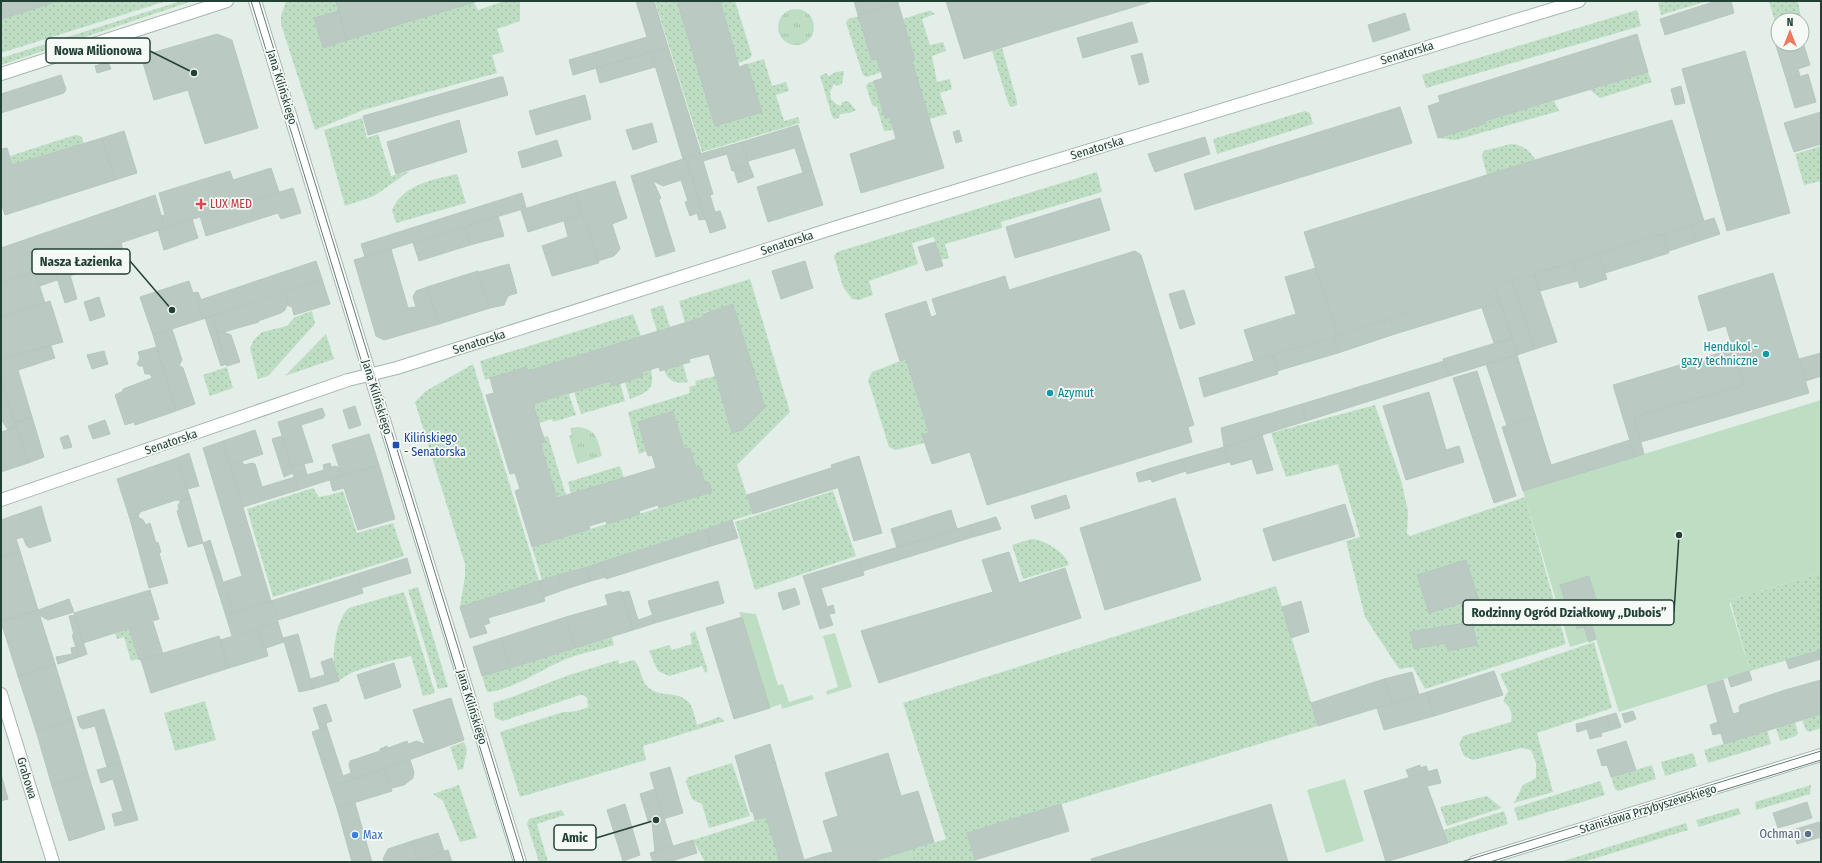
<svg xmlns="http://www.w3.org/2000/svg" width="1822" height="863" viewBox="0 0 1822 863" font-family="'Fira Sans Condensed',sans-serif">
  <defs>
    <pattern id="grass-dots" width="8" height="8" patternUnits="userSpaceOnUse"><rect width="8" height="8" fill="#bedec4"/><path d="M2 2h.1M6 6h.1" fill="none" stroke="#a3c0a9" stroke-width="1.8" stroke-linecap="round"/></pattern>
    <pattern id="park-tufts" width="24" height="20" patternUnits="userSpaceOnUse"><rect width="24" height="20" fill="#bedec4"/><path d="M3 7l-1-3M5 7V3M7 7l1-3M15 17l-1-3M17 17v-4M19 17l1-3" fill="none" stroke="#a3c0a9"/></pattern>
  </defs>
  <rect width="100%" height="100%" fill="#e4eee9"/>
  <path fill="url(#grass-dots)" d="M59 1H167L1 53V19Z
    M181 1H193L1 65V58Z
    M286 1H473L478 10 504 1H520V21L497 29 504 52 492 55 497 73 363 110 315 130 281 24V16Z
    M655 1H677L762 112 747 64 764 59 772 86 786 82 789 91 776 95 784 121 798 117 800 123 702 152Z
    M720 1H735L752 55 749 59 738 63Z
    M1666 1H1708L1661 15 1658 3Z
    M1769 1H1798L1801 18 1795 20H1778V26H1776Z
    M1637 10 1641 26 1426 88 1422 75Z
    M928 11H931L935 14 922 19 930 45 943 42 946 51 932 56 937 82 950 79 952 89 940 93 947 114 929 119 912 61 915 60 903 19Z
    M859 16 872 60 877 59 881 72 867 77 863 75 846 23 848 19Z
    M1002 48 1017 101V105L1012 107 1009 105 992 51Z
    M844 71 842 84 836 86 834 84 830 92 831 99 836 104 841 106 842 102 848 101 856 110 850 113 840 114 839 118 834 119 832 116 820 76 826 73 829 76 836 72Z
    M1648 72 1652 82 1600 98 1590 90Z
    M874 81 885 118 890 117 893 130 884 131 877 107 872 105 866 86 868 83Z
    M1554 101 1559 111 1456 140 1438 138 1486 123 1485 121Z
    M1305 111 1310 113 1313 124 1217 154 1213 139Z
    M362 118 367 138 378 134 391 176 410 171 374 196 345 206 324 130Z
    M75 135 81 136 84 143 12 165 10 156Z
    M1511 144C1521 144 1531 151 1535 160L1487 175 1482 157 1483 151Z
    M1821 146V181L1804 185 1795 154Z
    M1097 172 1102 192 1001 222 1002 228 945 244 949 258 940 260 934 237 912 243 918 264 869 281 873 295 859 300 852 299 843 287 834 256 837 252Z
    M457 174 466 203 396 223 392 210C403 184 433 180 457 174Z
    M750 279 790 412 737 465 753 514 542 580 532 547 711 492 709 482 705 483 700 467 696 468 690 448 684 449 673 411 638 422 647 451 639 454 628 412 690 393 689 387 696 385 695 381 715 376 732 433 742 430 765 407 733 304 703 313 704 317 685 323 679 301Z
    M663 305 670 327 657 331 650 309Z
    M312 311 315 324 268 376 258 379 250 348 254 340 262 332 287 326 295 317Z
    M633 314 641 336 528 371 526 367 485 380 480 361Z
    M326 334 334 359 285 376Z
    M906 359 929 433 923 435 925 443 895 450 889 447 868 380 872 372Z
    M473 364 539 581 460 607 465 576V564L415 402 426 391Z
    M683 364 688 382C677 384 668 382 664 370Z
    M227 367 233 388 210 396 203 375Z
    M651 370C656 389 646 393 630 399L625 382 643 376 642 372Z
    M610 381 612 386 620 383 625 401 581 414 574 392Z
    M569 394 576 415 553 422 552 419 539 423 533 404Z
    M1375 405 1401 480 1408 511 1407 534 1410 536 1525 497 1566 644 1425 689 1413 667 1399 669 1365 617 1346 541 1360 537 1338 464 1286 477 1271 433Z
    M548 436 566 495 557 498 540 443 545 442 543 437Z
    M620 466 624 478 571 494 568 482Z
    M313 488 319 497 330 495 343 491 357 533 393 523 404 556 273 597 247 509Z
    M833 491 856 556 755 590 735 522Z
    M1031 539C1043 539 1066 552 1069 565L1023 579 1012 545Z
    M1821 573V650L1750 671 1730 600Z
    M1276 586 1318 726 967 833 976 862H914L910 850 946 839 903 703Z
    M418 587 448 687 438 689 408 590Z
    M404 592 435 693 423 696 411 656C394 660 350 669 339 681 337 675 334 668 334 662 333 647 337 618 349 608Z
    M129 629 138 659 131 661 124 637 117 639 115 633Z
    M695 631 708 671 705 673 702 666 669 676 658 671 649 651 669 645 672 650 692 644 690 634Z
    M612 637 614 645C599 650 581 653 566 659 540 670 515 689 487 692L482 676Z
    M1594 642 1612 708 1537 733 1553 792 1514 803 1523 785 1536 778V763L1531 750 1522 748 1473 760 1464 756 1459 744 1463 736 1511 722C1513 712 1510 707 1503 701L1508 691 1500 674Z
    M618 660 619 664 634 660C642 667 640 680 648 687 660 699 679 689 690 704 694 710 695 718 697 725L719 717 725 721 643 746 646 760 520 797 500 732 563 712C572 712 580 711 588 707L587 698 583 695H580L503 721 495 718 493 703 512 697 569 675Z
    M205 701 216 740 175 751 164 713Z
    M1821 714V728L1809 732 1806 730 1802 720Z
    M1795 722 1798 733 1796 736 1780 741 1776 728Z
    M1767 730 1771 744 1708 763 1704 750Z
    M464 742 467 750 463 769 458 770 450 747Z
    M1693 753 1697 766 1665 776 1661 762Z
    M732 763 750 816 709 828 702 804 692 799 686 782 688 777Z
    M1652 765 1656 779 1618 791 1615 789 1611 777Z
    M1600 781 1605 795 1518 821 1514 808Z
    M459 785 477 838 460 842 443 801 433 794Z
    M1811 785 1810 794 1756 810 1755 802Z
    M1487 796 1502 808 1447 826 1440 807Z
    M1738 808 1741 814 1699 827 1696 820Z
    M561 810 565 815 537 824 548 862H539L527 824 529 819Z
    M1504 811 1508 824 1448 843 1444 830Z
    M766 817 780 862H705L693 840Z
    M1686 823 1688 830 1583 862H1560Z"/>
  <path fill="url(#park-tufts)" d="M778 27a18 18 0 1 1 36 0a18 18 0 1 1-36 0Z
    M578 427C597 429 598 440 602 456L577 464 569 436 572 435 570 428Z"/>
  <path fill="#bedec4" d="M1821 400V573L1730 600V605L1750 671 1619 712 1596 639 1570 647 1523 491Z
    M739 612 756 614 757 617 778 685 783 684 789 702 812 695 814 699 782 709 781 704 770 708Z
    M835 633 852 687 827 695 826 691 838 687 823 636Z
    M1345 779 1364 841 1326 853 1307 790Z
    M910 850 914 862H871Z"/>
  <path fill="#bac9c1" stroke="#b7c7bf" d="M1 1H59L1 19Z
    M340 1H478L347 40 336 2Z
    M636 1H654L668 47 573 75 569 60 647 37Z
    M677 1H720L739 67 747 64 762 112 715 126Z
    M854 1H898V3L858 15Z
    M946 1H1153L964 59Z
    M1716 1H1731L1734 13 1665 35 1660 19Z
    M898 3 915 60 912 61 944 168 861 193 850 154 896 139 890 117 885 118 874 81 883 78 881 72 877 59 872 60 858 15Z
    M339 11 347 40 323 48 314 18Z
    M1405 13 1410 30 1373 42 1368 25Z
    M1132 22 1138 42 1083 58 1077 38Z
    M1778 31V44H1802V39L1810 65 1798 69 1800 76 1787 81 1772 33Z
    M217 34 232 40 258 128 205 144 188 90 154 100 141 56Z
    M1637 34 1648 72 1485 121 1486 123 1438 138 1428 106 1440 102 1438 96Z
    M668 47 701 154 683 159 651 52Z
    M1745 51 1790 213 1727 231 1682 69Z
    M651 52 655 67 600 83 596 68Z
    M1142 53 1149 82 1139 85 1131 56Z
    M108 62 111 69 97 73 95 66Z
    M1808 74 1816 102 1795 108 1787 81Z
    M61 75 66 89 64 93 1 113V94Z
    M500 77H503L508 95 368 135 363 116Z
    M1681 86 1685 103 1675 105 1671 89Z
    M585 95 591 119 536 135 529 111Z
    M1400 107 1412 143 1195 210 1184 174Z
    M1821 112V144L1794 152 1784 123Z
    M459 120 467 152 396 174 387 142Z
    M1672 120 1704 221 1337 335 1304 232 1535 160Z
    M652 123 657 142 633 150 626 130Z
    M798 125 812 170 803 173 795 148 748 161 742 142Z
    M959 130 962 141 956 143 953 132Z
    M124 131 137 173 115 180 102 138Z
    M1205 137 1210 154 1155 172 1148 154Z
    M102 138 115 180 5 215 1 203V149L7 148 12 165Z
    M557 140 562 156 522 168 518 152Z
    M742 142 749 165 732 171 727 154 703 161 713 194 710 195 715 212 720 211 726 228 710 233 686 158Z
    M686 158 706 219 699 220 697 213 690 216 685 202 688 201 681 180 663 186 653 181 661 198 659 200 675 251 656 257 631 176Z
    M749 165 754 177 738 183 734 170Z
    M271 168 279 192 165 228 161 216 165 215 159 193 230 171 233 180Z
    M812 170 823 205 768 222 757 187Z
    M615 181 627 218 612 224 620 249 614 256 598 261 575 193Z
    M293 188 301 213 281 219 278 213 206 236 200 216Z
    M522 193 526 208 365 257 361 244Z
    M575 193 582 215 528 232 521 210Z
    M155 195 165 228 1 283V248Z
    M1100 198 1110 230 1015 258 1006 227Z
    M582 215 599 263 552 276 542 246 568 237 564 221Z
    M498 216 504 236 470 245 464 227Z
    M1714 218 1720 234 1696 242 1691 225Z
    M192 219 198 238 164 250 158 230Z
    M1691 225 1696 242 1669 251 1663 234Z
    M464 227 470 245 419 261 413 243Z
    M1663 234 1669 253 1605 273 1599 254Z
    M935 242 943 266 926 271 918 247Z
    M121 243 125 258 116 262 112 246Z
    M112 246 116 262 108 265 103 249Z
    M391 249 408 308 416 307 413 297 416 291 427 287 439 324 384 340 376 336 354 260Z
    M1135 251 1141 255 1194 425 1188 427 1192 442 987 505 970 452 932 464 922 435 929 433 906 359 900 361 885 314 926 301 931 317 937 315 932 299 1005 276 1009 290Z
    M1599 254 1607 279 1580 288 1572 262Z
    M77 258 81 272 70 276 66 261Z
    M66 261 77 299 65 303 53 266Z
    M316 261 322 279 203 319 197 301Z
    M805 261 813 288 781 299 772 271Z
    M1572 262 1577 281 1540 291 1534 274Z
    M509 264 517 293 508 296 504 305 490 308 479 272Z
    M53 266 57 280 40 286 35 272Z
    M1316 268 1337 335 1254 361 1244 330 1296 314 1285 277Z
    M478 271 490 308 439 324 427 287Z
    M35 272 45 303 1 317V283Z
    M1773 273 1809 393 1641 442 1634 417 1744 385 1726 326 1708 331 1698 296Z
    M1534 274 1557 342 1535 349 1512 281Z
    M322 279 330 304 294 315 292 307 287 305 288 303 285 292Z
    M189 281 193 293 198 292 201 300 197 301 203 319 153 335 140 297Z
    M1512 281 1535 349 1517 355 1495 287Z
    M1495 287 1500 302 1395 334 1390 319Z
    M1184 290 1195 324 1180 329 1169 294Z
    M285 292 288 303 285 310 281 313 258 321 259 322 217 334 212 316Z
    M99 297 105 316 90 321 84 302Z
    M50 301 63 342 1 359V317Z
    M1500 302 1512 338 1494 343 1482 308Z
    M733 304 765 407 742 430 732 433 709 354 689 359 690 362 660 371 659 367 642 372 643 376 622 383 612 386 610 381 533 404 545 442 540 443 557 498 656 468 652 455 648 456 638 422 673 411 684 449 690 448 696 468 700 467 705 483 709 482 712 492 659 508 658 505 639 511 640 514 607 524 606 521 589 526 590 529 532 547 515 491 520 489 515 473 510 474 486 395 494 393 490 378 526 367 528 371 704 317 703 314Z
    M212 316 226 364 221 366 205 318Z
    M1390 319 1395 334 1338 353 1333 337Z
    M172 329 182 360 179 365 183 368 195 404 176 411 153 335Z
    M223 332 231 335 240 362 227 366 217 334Z
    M1333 337 1338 353 1277 371 1273 355Z
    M1512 338 1517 355 1449 376 1443 359Z
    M49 346H51L55 358 18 370 32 417 15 423 1 378V359Z
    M157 347 176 411 135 425 134 422 125 425 115 395 123 391V389L152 378 150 374H145L143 366H139L137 364 140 358 138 352Z
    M1733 349 1744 385 1634 417 1644 454 1635 457 1613 385Z
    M104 351 108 364 92 369 87 355Z
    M1821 353V376L1806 381 1799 359Z
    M1273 355 1278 374 1204 397 1199 378Z
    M1517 355 1536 417 1507 426 1486 364Z
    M1444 361 1449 376 1306 421 1302 404Z
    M1477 371 1516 496 1494 503 1453 378Z
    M3 383 16 427 8 430 1 419V384Z
    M1429 392 1446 450 1459 446 1464 462 1406 480 1383 406Z
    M1302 404 1306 421 1224 447 1221 428Z
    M355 406 361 425 349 429 343 410Z
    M322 408 325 415 323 418 301 425 313 462 291 466 278 422Z
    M32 417 44 457 28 463 15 423Z
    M1536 417 1551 465 1630 440 1635 457 1523 491 1502 427Z
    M105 420 110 434 93 439 88 426Z
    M16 427 28 463 1 472V432Z
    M255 430 263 454 230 465 223 441Z
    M369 434 379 465 342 476 332 445Z
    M68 435 72 447 64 449 60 438Z
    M1262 435 1273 470 1257 474 1252 459 1231 465 1224 447Z
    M282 436 293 473 284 477 272 439Z
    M223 441 271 601 233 614 224 582 242 576 203 448Z
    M1224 447 1229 462 1187 474 1182 459Z
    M189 453 199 486 188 489 177 458Z
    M859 456 882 533 854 541 831 465Z
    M177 458 190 497 181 501 176 500 140 512 138 517 130 519 117 479Z
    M1182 459 1186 471 1152 482 1148 469Z
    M242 461 244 465 252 463 255 464 262 487 295 477 298 490 243 507 230 465Z
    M330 463 331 467 335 466 340 468 342 476 298 490 291 466 304 464 307 475 324 470 323 465Z
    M379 465 395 519 358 530 344 488 333 491 330 480Z
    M831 468 837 488 753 514 747 495Z
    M1148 469 1151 479 1139 482 1136 473Z
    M1066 495 1070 508 1035 519 1031 506Z
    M190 497 203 543 188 547 177 511 179 509 178 505 181 501Z
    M1175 498 1201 580 1105 610 1080 528Z
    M1345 504 1355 536 1273 561 1263 529Z
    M41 506 51 541 29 548 26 545 23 537 16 539 20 551 1 557V520Z
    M951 510 957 529 897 548 891 529Z
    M138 517 143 520 146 525 150 523 156 543 158 542 161 552 159 553 168 583 149 588 130 519Z
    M996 517 1001 529 973 537 970 525Z
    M732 520 738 538 711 546 706 529Z
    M970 525 973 537 863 571 859 559Z
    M706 529 711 546 606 579 601 562Z
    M210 540 233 614 226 616 203 543Z
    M20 551 38 610 1 622V557Z
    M1009 552 1019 583 1065 568 1081 618 879 683 861 631 993 592 982 560Z
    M407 558 411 573 361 588 357 574Z
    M859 559 864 575 821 588 827 607 833 605 835 613 829 614 833 625 820 629 803 576Z
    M1466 560 1478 598 1429 613 1417 575Z
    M601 562 606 577 591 581 586 567Z
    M586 567 591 581 563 590 558 575Z
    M357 574 363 593 278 620 271 601Z
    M558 575 563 590 544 597 539 581Z
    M1589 576 1601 615 1572 624 1560 585Z
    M539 581 545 601 488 618 490 623 484 625 487 633 470 638 460 607Z
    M718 581 724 603 655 623 648 601Z
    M795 588 800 604 783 610 778 593Z
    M150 590 159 619 83 643 74 613Z
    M621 591 633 630 575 648 566 617 608 605 605 595Z
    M629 591 638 620 653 615 655 623 633 630 621 593Z
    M69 599 74 612 48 620 41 616 38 610Z
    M271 601 278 622 232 636 226 616Z
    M1301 601 1309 632 1291 638 1282 607Z
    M38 610 55 664 18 676 1 622Z
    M75 615 87 654 79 657 72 635H74L69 616Z
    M566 617 575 648 510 668 501 638Z
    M742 617 770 708 734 719 706 628Z
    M1590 619 1596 639 1589 642 1584 627 1577 629 1575 624Z
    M153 622 163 654 139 660 129 629Z
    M278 622 284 642 263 649 257 629Z
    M1472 622 1477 645 1448 651 1446 643 1414 649 1410 632Z
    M257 629 263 649 266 648 268 656 229 668 220 640Z
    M298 634 313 689 299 692 283 638Z
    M219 636 229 668 151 693 141 660Z
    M501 638 510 668 482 676 473 647Z
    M76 647 79 657 58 664 56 657 72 654 71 648Z
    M1821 650V659L1789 669 1786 660Z
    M332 658 339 681 313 689 310 679 325 675 321 662Z
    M394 663 401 687 365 699 357 675Z
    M55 664 72 719 36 731 18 676Z
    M1494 671 1503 695 1434 716 1427 692Z
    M1749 671 1752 680 1731 687 1728 678Z
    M1412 672 1419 695 1393 703 1384 679Z
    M1384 679 1393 703 1318 726 1311 703Z
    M1723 680 1733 714 1740 712 1739 708 1740 705 1785 690 1821 680V714L1724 744 1707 685Z
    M1427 692 1434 716 1384 730 1377 708Z
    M451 698 464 740 428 753 413 710Z
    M326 704 332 721 326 723 327 727 320 729 313 708Z
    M104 709 121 763 107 767 95 726 83 729 80 727 77 717Z
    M1633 711 1636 719 1625 723 1622 714Z
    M1616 713 1621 727 1611 730 1606 716Z
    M1606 716 1611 730 1601 733 1602 736 1590 739 1585 722Z
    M72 719 88 774 52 786 36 731Z
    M1585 722 1587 729 1577 732 1576 724Z
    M1718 722 1721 733 1713 735 1710 725Z
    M327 727 343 776 351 773 353 780 330 787 312 732Z
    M407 741 408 744 417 741 424 744 428 753 353 780 349 765 350 761 380 751V749L387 746 388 748Z
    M1626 741 1636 770 1611 777 1607 765 1602 766 1597 750Z
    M770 744 804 860 823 854 826 862H780L766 817 755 820 753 812H751L735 756Z
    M888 753 901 796 918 791 934 842 871 862H826L823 854 833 852 823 821 838 816 825 773Z
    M410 760 414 772 413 778 404 785 392 788 385 768Z
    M121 763 138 820 115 826 112 814 123 811 113 779 101 783 97 770Z
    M1420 765V768L1426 766 1428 771 1409 777 1406 770Z
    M670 767 683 813 663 819 650 773Z
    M385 768 392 791 337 808 330 787Z
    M1437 769 1441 783 1427 786 1448 843 1386 862 1364 791Z
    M1 774 8 799 1 801Z
    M88 774 105 829 69 841 52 786Z
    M655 789 673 846 655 852 652 822 648 821 640 794Z
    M1807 802 1812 818 1778 828 1773 813Z
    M355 803 372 862H352L337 808Z
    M625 804 640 855 623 861 607 810Z
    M1061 804 1069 831 975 860 967 833Z
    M1271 804 1288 862H1092L1091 859Z
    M1819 822 1821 837 1797 844 1793 830Z
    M438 833 444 851 418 860 412 841Z
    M693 840 697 853 669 862H653L650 853Z
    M412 841 418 860 412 862H385L383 859 388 849Z
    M448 850 452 862H412L444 851Z"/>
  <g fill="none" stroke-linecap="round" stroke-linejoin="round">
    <g stroke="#a6b6b0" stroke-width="14">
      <path id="minor" d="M1 500 348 380 397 368 837 227 1579 1
        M1 694 53 862"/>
    </g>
    <g stroke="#a6b6b0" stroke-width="14">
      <path id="tertiary" d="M255 1 520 862
        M1 74 227 1
        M1475 862 1821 755"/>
    </g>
    <use href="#minor" stroke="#fff" stroke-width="12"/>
    <use href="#tertiary" stroke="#fff" stroke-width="12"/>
    <path stroke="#5e7b71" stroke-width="1" d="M251 1 515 862
      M259 1 524 862
      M1461 862 1821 751
      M1490 862 1821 760"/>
  </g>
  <path fill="#e0444e" stroke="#f5faf7" stroke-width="1.5" d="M199 198h4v4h4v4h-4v4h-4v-4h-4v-4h4z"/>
  <g fill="#0f9aa8" stroke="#f5faf7" stroke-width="1.5">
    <circle cx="1766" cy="354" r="4"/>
    <circle cx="1050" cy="393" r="4"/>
  </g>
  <rect fill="#1a4fb4" stroke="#f5faf7" stroke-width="1.5" x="392" y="441" width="8" height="8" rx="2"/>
  <circle fill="#5c6f8a" stroke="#f5faf7" stroke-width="1.5" cx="1808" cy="834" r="4"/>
  <circle fill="#3f7fe0" stroke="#f5faf7" stroke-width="1.5" cx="355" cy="835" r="4"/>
  <g text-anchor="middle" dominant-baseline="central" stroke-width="3.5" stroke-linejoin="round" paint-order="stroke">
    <g font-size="12" fill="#234036" stroke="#f5faf7">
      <text transform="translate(1407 53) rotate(-17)">Senatorska</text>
      <text transform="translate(282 87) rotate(73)">Jana Kilińskiego</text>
      <text transform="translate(1097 148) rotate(-17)">Senatorska</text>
      <text transform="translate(787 243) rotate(-18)">Senatorska</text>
      <text transform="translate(479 342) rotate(-18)">Senatorska</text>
      <text transform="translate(377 397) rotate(73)">Jana Kilińskiego</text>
      <text transform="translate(171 442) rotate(-19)">Senatorska</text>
      <text transform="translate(472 707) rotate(73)">Jana Kilińskiego</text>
      <text transform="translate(27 778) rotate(73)">Grabowa</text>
      <text transform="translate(1648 809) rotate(-17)">Stanisława Przybyszewskiego</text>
    </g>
    <g font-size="12" fill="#be3a42" stroke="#f5faf7" text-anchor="start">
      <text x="210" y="204">LUX MED</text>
    </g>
    <g font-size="12" fill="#0d838f" stroke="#f5faf7" text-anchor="end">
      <text x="1758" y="347">Hendukol -<tspan x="1758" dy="14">gazy techniczne</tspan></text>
      <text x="1058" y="393" text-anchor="start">Azymut</text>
    </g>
    <g font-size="12" fill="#164399" stroke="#f5faf7" text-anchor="start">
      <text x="404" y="438">Kilińskiego<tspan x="404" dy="14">- Senatorska</tspan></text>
    </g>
    <g font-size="12" fill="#4e5e75" stroke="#f5faf7" text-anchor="end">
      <text x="1800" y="834">Ochman</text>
    </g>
    <g font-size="12" fill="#366cbe" stroke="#f5faf7" text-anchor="start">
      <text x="363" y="835">Max</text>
    </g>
  </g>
  <path fill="none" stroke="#234036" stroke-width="1.5" d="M194 73L150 51M172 310L130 261M1679 535L1674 612M656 820L596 838"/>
  <g fill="#234036" stroke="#f5faf7" stroke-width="1.5">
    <circle cx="194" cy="73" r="4"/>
    <circle cx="172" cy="310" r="4"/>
    <circle cx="1679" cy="535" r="4"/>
    <circle cx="656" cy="820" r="4"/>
  </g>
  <g fill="#f5faf7" stroke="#234036" stroke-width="1.5">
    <rect x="46" y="38" width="104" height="25" rx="4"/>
    <rect x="32" y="249" width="98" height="25" rx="4"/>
    <rect x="1463" y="600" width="211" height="25" rx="4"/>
    <rect x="554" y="825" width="42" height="25" rx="4"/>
  </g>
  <g font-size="13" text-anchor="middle" font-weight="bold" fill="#234036">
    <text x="98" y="55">Nowa Milionowa</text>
    <text x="81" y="266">Nasza Łazienka</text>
    <text x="1569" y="617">Rodzinny Ogród Działkowy „Dubois”</text>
    <text x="575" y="842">Amic</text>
  </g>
  <rect width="1822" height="863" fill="none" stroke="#234036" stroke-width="4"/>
  <g transform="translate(1790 32)"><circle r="19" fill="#f5faf7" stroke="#a1b0aa"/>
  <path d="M0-3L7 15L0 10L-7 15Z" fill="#f1775f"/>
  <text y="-6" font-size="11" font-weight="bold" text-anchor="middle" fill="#234036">N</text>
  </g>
</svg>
